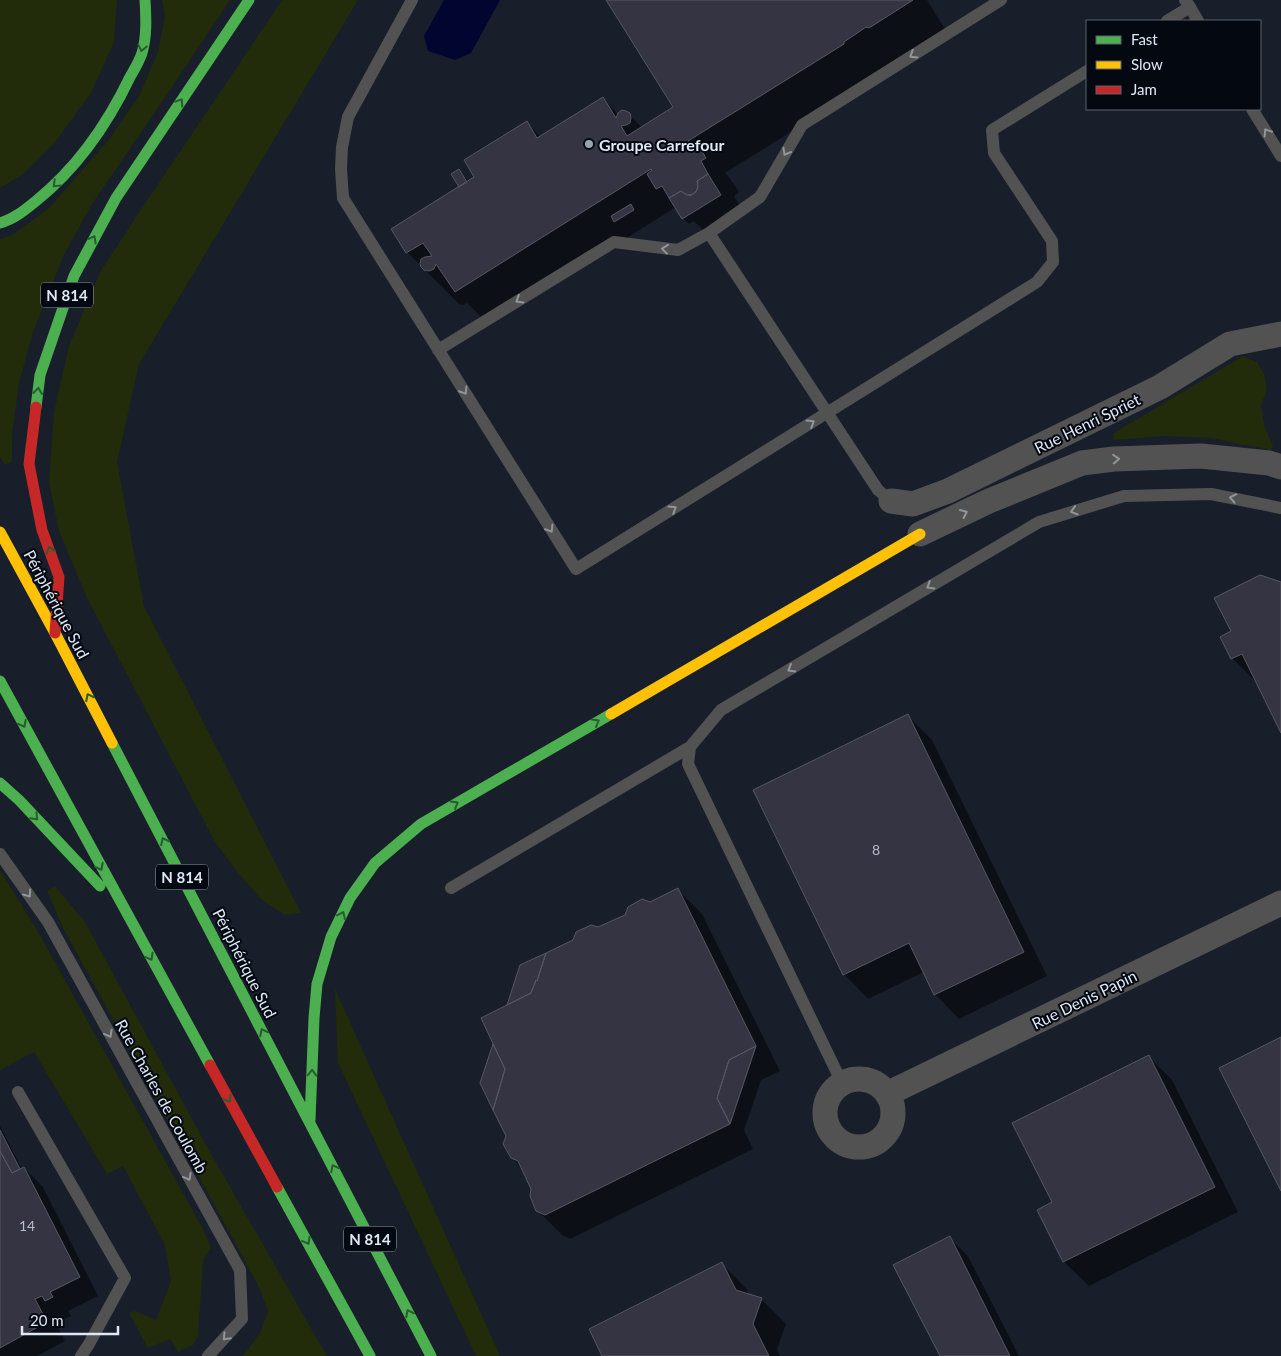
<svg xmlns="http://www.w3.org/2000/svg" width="1281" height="1356" viewBox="0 0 1281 1356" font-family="Lato,sans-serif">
  <rect width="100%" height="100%" fill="#181f2a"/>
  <path fill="#222b0a" d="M0 0H117L114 42 91 93 56 141 23 174 0 188Z
    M162 0H230L164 99 92 204 64 255 33 332 19 383 12 435V462L5 465 0 457V239L14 234 49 208 107 142 139 96 158 52 165 16Z
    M282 0H358L139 364 117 462 144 606 301 913 285 915 262 900 238 873 215 842 87 598 59 531 49 483 54 412 69 346 100 272 142 208Z
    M1243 356 1257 362 1264 374 1267 389 1261 405 1265 428 1273 446 1271 450 1211 438 1164 436 1113 440 1114 433Z
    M0 870 37 930 204 1231 211 1248 203 1261 198 1336 193 1345 178 1352 170 1339 148 1348 129 1313 135 1311 156 1320 171 1281 165 1245 123 1166 107 1174 34 1052 0 1070Z
    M55 886 85 922 210 1152 327 1356H243L260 1333 268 1311 258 1285 62 926 47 891Z
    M335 990V989L500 1356H476L338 1063Z"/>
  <path fill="#02052f" d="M444 0H500L471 53 455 60 428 51 424 36Z"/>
  <path fill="#0007" d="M608 0H927L947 32 877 78 725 173 730 178 739 192 734 196 741 208 704 231 694 221 689 224 683 218 676 207 489 325 467 303 464 305 459 304 407 252 461 187 459 170 469 182 476 178 526 122 541 137 603 99 618 114H629L642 128 674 107Z
    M1281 584V730L1257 682H1256L1232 658V632Z
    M908 716 932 740 1047 976 959 1019 935 994 924 972 868 999 844 974Z
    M678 890 702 914 780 1071 761 1080 744 1130 753 1149 570 1239 562 1235 537 1210 533 1189 524 1170 512 1158 507 1136 493 1046 496 1049 508 1006 598 929Z
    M1148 1056 1172 1080 1238 1212 1089 1286 1064 1262 1039 1210 1053 1203Z
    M0 1126 22 1169 24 1168 43 1187 98 1296 68 1311 71 1316 64 1319 60 1315 53 1318 65 1341 37 1356H0Z
    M950 1238 968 1256 1019 1356H941Z
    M722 1264 746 1288 750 1296 761 1299 786 1324 777 1349 780 1356H604Z"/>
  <path fill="#343443" stroke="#565862" d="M606 0H913L869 28 866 27 844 42V44L688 141 691 146 697 143 706 158 701 161 708 174 697 181 698 187 696 192 690 196 685 194 681 191 669 198 662 186 656 189 647 174 652 170 651 169 455 292 436 264 434 269 429 271 424 270 421 267 420 264 421 259 425 257 432 256 423 243 406 253 391 229 474 177 464 160 527 121 537 138 603 97 616 118 618 113 622 110 626 111 630 113 631 118 630 123 626 125 621 126 627 136 673 107Z
    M459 169 467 182 459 187 451 174Z
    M708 174 721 195 682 219 669 198 681 191 687 195 693 194 697 190 698 184 697 181Z
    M631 204 634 210 614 222 611 216Z
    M1260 575 1281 582V733L1242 654 1231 659 1220 637 1231 631 1214 598Z
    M908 714 1024 952 934 995 909 943 843 975 753 790Z
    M678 888 756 1046 729 1060 717 1098 730 1124 545 1215 536 1211 530 1196 531 1189 518 1161 511 1158 503 1144 506 1136 493 1110 505 1069 481 1018 531 993 536 980 537 981 546 953 573 940 576 932 591 925 598 927 625 915 628 907 642 899 650 902Z
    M546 953 537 981 536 980 531 993 507 1005 520 965Z
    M1281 1037V1191L1219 1068Z
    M493 1044 505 1069 493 1110 480 1083Z
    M756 1046 730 1124 717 1098 729 1060Z
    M1149 1055 1215 1187 1063 1262 1037 1210 1052 1202 1012 1123Z
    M0 1130 20 1169 12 1173 0 1151Z
    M0 1151 12 1173 24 1167 80 1277 50 1292 53 1297 45 1301 42 1296 35 1299 47 1322 0 1348Z
    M950 1236 1010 1356H940L893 1265Z
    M722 1262 736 1290 762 1298 753 1324 769 1356H602L589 1329Z"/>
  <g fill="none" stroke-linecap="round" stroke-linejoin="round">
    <path stroke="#525252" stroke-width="12" d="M412 0 348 117 342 147 341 169 343 198 576 569 1037 282 1053 262 1052 241 994 153 992 130 1087 71
      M1190 7 1198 21
      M1167 21 1190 7 1185 0
      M1252 109 1281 156
      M709 233 878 490 891 501
      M438 350 614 242 678 250 709 233 760 197 802 125 1001 0
      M0 854 48 922 240 1270 242 1319 208 1356
      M451 888 690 747
      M842 1083 688 764 690 747 721 710 1039 522 1124 496 1211 494 1281 508
      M18 1092 125 1278 89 1344 81 1356"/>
    <path stroke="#525252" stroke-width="25" d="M891 501 913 504 948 491 1160 387 1230 344 1281 334
      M920 534 989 501 1082 463 1114 459 1201 456 1269 463 1281 467
      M825 1113a34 34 0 1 1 68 0a34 34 0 1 1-68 0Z
      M887 1094 1281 903"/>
    <path stroke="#4caf50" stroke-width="11" d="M0 223C14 219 25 210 36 201 77 168 107 125 130 77 134 70 139 62 142 53 147 36 146 18 145 0
      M36 407 40 375 74 276 116 198 249 0
      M0 681 210 1065
      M112 743 431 1356
      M0 783 19 800 100 886
      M310 1120 314 1018 317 984 331 937 350 898 375 863 421 824 611 714
      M277 1187 370 1356"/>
    <path stroke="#ffc107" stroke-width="11" d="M0 532 55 633 112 743
      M611 714 920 534"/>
    <path stroke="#c62828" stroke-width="11" d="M36 407 29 464 42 530 59 577 55 633
      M210 1065 277 1187"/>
  </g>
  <defs><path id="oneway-chevron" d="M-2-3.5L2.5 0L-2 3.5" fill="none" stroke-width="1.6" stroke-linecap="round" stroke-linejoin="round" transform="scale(1.25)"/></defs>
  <g stroke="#285c30">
    <use href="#oneway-chevron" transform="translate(142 48) rotate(102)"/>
    <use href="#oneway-chevron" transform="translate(180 102) rotate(-56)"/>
    <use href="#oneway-chevron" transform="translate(56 184) rotate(136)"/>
    <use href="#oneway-chevron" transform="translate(93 239) rotate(-61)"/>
    <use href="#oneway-chevron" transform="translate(38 391) rotate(-83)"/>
    <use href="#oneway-chevron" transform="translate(50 550) rotate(-109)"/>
    <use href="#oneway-chevron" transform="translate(89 697) rotate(-117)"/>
    <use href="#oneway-chevron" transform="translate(596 722) rotate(-30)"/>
    <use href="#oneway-chevron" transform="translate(23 724) rotate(62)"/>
    <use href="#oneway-chevron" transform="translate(455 804) rotate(-30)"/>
    <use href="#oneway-chevron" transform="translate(35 817) rotate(47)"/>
    <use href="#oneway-chevron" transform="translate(164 841) rotate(-117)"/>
    <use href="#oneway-chevron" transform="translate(100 867) rotate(62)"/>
    <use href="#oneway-chevron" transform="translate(342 915) rotate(-65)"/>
    <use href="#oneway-chevron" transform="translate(150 957) rotate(61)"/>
    <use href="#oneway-chevron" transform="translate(263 1032) rotate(-117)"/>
    <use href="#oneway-chevron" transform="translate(312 1073) rotate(-88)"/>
    <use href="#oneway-chevron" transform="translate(228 1099) rotate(61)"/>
    <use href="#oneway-chevron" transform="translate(334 1168) rotate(-117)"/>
    <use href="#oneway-chevron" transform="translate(307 1241) rotate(61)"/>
    <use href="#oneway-chevron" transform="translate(409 1313) rotate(-117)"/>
  </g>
  <g stroke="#91969b">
    <use href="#oneway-chevron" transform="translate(913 55) rotate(148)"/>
    <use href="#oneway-chevron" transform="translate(1267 132) rotate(-122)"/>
    <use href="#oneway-chevron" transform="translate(786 152) rotate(120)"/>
    <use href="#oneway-chevron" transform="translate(665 249) rotate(-173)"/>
    <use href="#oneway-chevron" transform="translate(519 300) rotate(149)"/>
    <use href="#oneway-chevron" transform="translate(464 391) rotate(58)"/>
    <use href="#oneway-chevron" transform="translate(811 423) rotate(-32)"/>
    <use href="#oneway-chevron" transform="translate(1116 459) rotate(-4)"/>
    <use href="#oneway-chevron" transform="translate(1233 498) rotate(-169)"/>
    <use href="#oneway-chevron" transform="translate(673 509) rotate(-32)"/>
    <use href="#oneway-chevron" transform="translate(1074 511) rotate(163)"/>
    <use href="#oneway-chevron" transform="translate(964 513) rotate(-25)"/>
    <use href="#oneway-chevron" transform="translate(550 529) rotate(58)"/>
    <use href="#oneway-chevron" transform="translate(930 586) rotate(149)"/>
    <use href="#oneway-chevron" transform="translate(791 669) rotate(149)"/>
    <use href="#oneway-chevron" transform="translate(28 894) rotate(55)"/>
    <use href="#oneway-chevron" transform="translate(109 1034) rotate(61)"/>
    <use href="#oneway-chevron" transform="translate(188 1177) rotate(61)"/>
    <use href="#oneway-chevron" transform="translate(226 1337) rotate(133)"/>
  </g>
  <circle fill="#99a2ae" stroke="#040810" stroke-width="2" cx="589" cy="144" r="5"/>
  <g text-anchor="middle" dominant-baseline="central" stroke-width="4" stroke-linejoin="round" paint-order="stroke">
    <g font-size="14" fill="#b4bbc8">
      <text x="876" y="849">8</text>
      <text x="27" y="1225">14</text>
    </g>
    <g fill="#040810" stroke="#9da5b0" stroke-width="1">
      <rect x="41" y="282.5" width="52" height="25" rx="4"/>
      <rect x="156" y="864.5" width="52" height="25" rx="4"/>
      <rect x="344" y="1226.5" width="52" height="25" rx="4"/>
    </g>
    <g font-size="15" font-weight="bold" fill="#dfe8f5">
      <text x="67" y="295">N 814</text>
      <text x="182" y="877">N 814</text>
      <text x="370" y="1239">N 814</text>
    </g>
    <g font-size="16" font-weight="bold" fill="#dfe8f5" stroke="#040810" text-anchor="start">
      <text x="599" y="144">Groupe Carrefour</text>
    </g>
    <g font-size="16" fill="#dfe8f5" stroke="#040810">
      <text transform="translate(1087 423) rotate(-26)">Rue Henri Spriet</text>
      <text transform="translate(57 604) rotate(62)">Périphérique Sud</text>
      <text transform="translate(245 963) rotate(63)">Périphérique Sud</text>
      <text transform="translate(1084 999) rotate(-26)">Rue Denis Papin</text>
      <text transform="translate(162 1096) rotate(61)">Rue Charles de Coulomb</text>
    </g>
  </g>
  <rect x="1086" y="20" width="175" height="90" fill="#040810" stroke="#5c626c"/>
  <rect x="1096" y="36" width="25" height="8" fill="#4caf50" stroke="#5c626c"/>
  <text x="1131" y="45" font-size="15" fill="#dfe8f5">Fast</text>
  <rect x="1096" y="61" width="25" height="8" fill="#ffc107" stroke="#5c626c"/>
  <text x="1131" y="70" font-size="15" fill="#dfe8f5">Slow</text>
  <rect x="1096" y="86" width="25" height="8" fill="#c62828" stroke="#5c626c"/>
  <text x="1131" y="95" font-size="15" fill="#dfe8f5">Jam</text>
  <path d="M22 1326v8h96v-8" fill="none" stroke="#dfe8f5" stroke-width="2.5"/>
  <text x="30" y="1326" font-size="15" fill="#dfe8f5" stroke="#040810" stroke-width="4" paint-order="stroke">20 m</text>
</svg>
